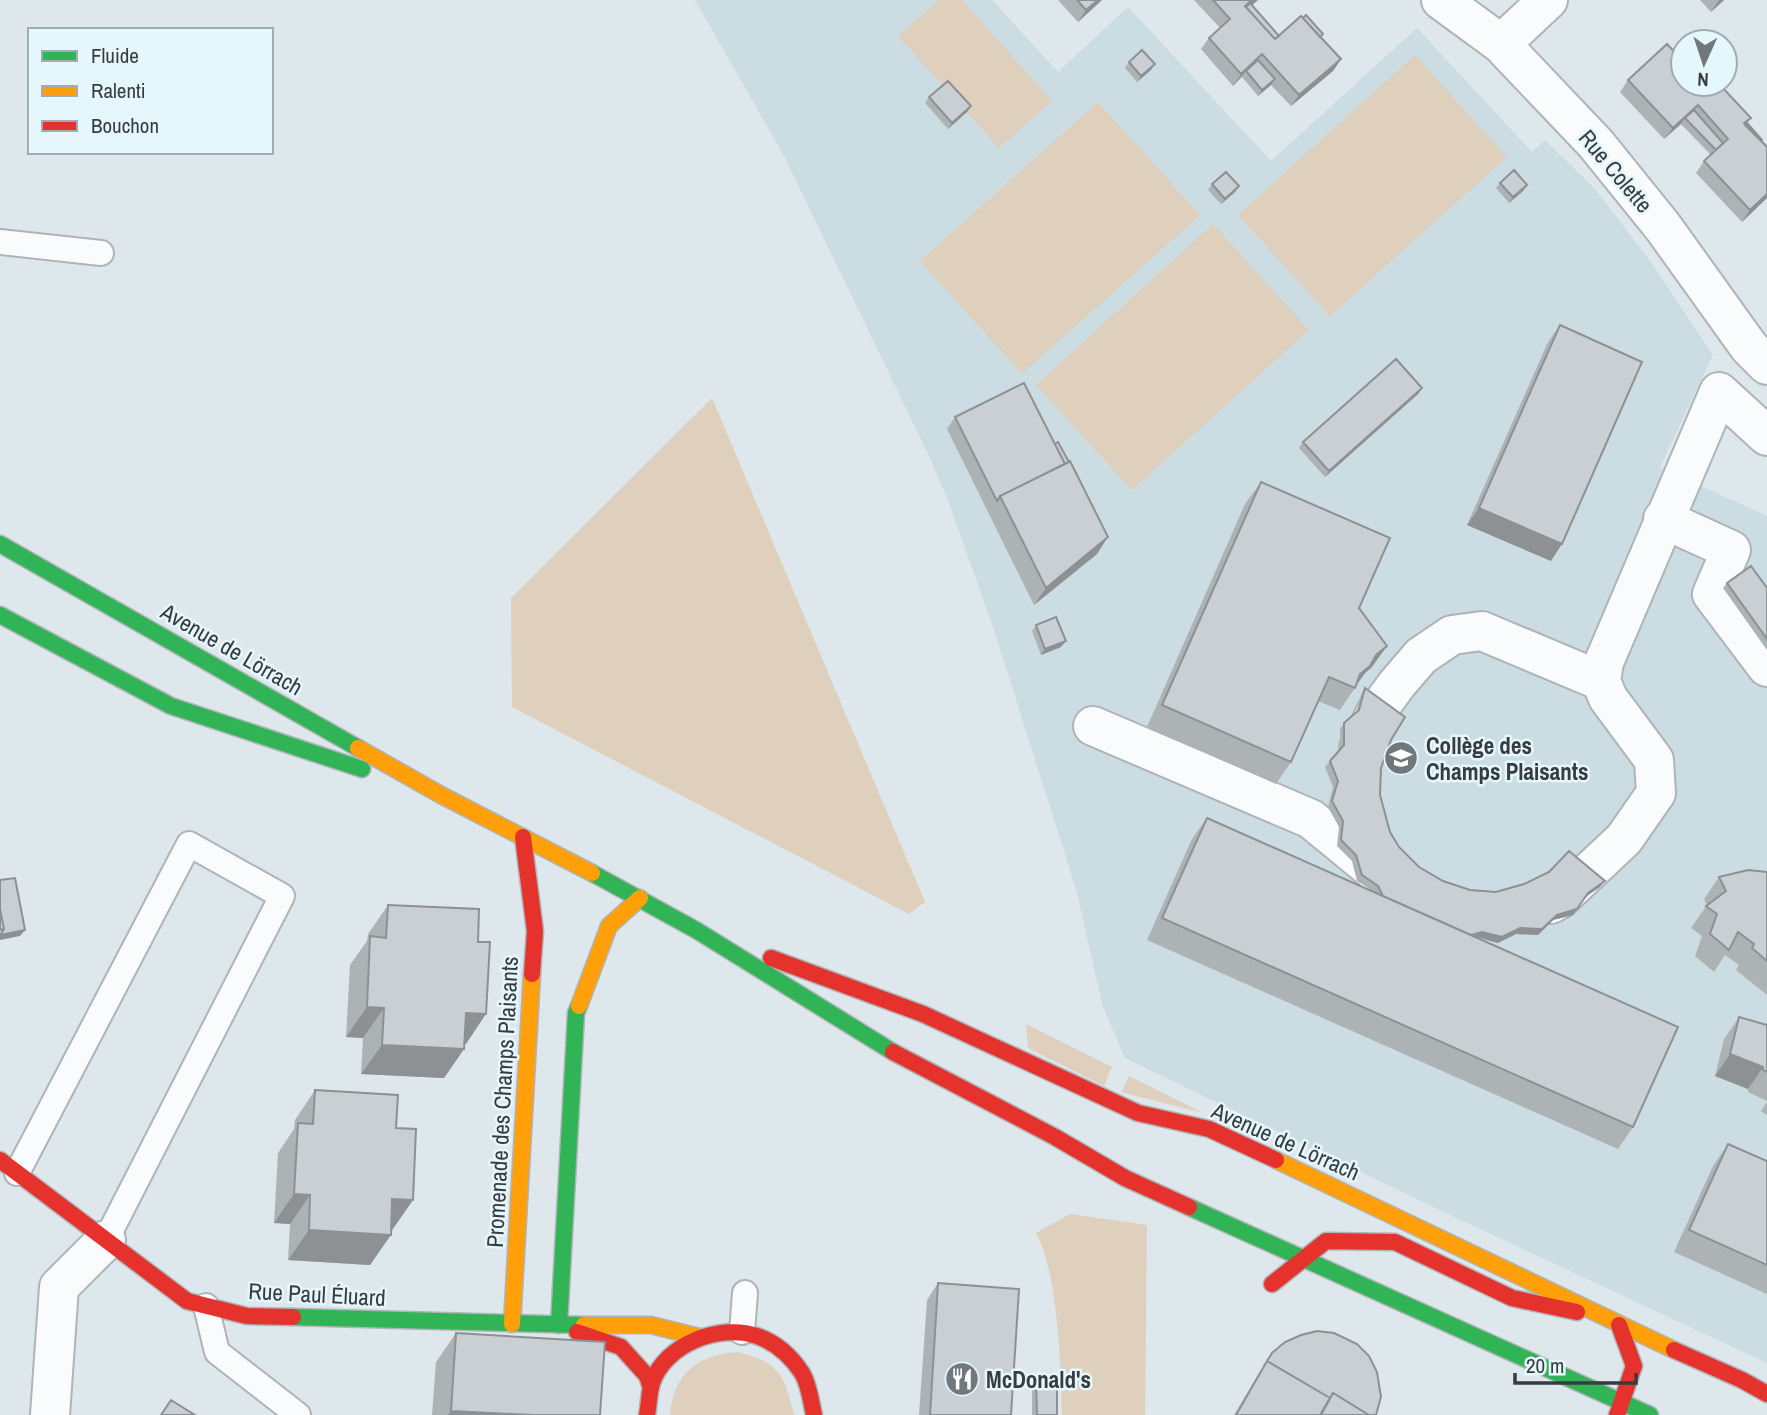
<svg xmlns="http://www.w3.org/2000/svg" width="1767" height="1415" viewBox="0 0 1767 1415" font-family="'Archivo Narrow',sans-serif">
  <rect width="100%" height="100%" fill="#dee7eb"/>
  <path fill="#cbdce3" d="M695 0H992L1058 72 1128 7 1271 161 1417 28 1532 152 1545 140 1596 190 1653 265 1713 355 1660 467 1767 516V1363L1450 1215 1125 1058 1103 1007 1076 889 993 627 949 503 930 458 784 156Z"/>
  <path fill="#dfcfbd" d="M939 0H962L1052 101 999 148 898 36Z
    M1415 55 1507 157 1330 316 1238 215Z
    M1098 102 1200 215 1022 374 920 261Z
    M1213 224 1309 330 1132 490 1036 385Z
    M712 398 925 902 909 914 512 707 511 598Z
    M1026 1024 1112 1067 1104 1086 1028 1048Z
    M1129 1076 1203 1113 1121 1092Z
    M1070 1214 1147 1225 1145 1415H1062C1061 1368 1058 1272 1036 1233Z
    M738 1352C780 1363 784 1375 794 1415H670C674 1373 697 1355 738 1352Z"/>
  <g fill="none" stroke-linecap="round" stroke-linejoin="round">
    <g stroke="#aeb4b7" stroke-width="28">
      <path id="lane" d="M0 242 101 253
        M17 1173 189 844 282 896 106 1240
        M206 1306 217 1352 298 1415
        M742 1332 745 1293"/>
    </g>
    <g stroke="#aeb4b7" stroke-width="42">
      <path id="street" d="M1441 0 1501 44 1596 144 1663 227 1749 347 1767 365
        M1501 44 1548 0
        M1663 519 1731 550 1712 594 1767 667
        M1093 726 1311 819 1378 874
        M1359 748 1375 714 1397 684 1421 656 1452 635 1482 631 1601 681
        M1551 904 1560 899 1624 839 1656 793 1654 760 1608 698 1601 681 1604 662 1719 392 1767 436
        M50 1415 59 1287 106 1240"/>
    </g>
    <g stroke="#aeb4b7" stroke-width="19">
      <path id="fast" d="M0 544 358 748
        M0 615 171 706 362 769
        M592 873 696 930 893 1052
        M1189 1207 1650 1415
        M293 1317 584 1325
        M559 1325 576 1013 579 1006"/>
    </g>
    <g stroke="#aeb4b7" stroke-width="19">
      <path id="slow" d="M358 748 441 795 592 873
        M579 1006 609 926 640 898
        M1276 1160 1674 1350
        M512 1324 532 974
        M584 1325H651L699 1337"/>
    </g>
    <g stroke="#aeb4b7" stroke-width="19">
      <path id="jam" d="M523 837 535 931 532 974
        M771 958 923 1014 1138 1113 1209 1129 1276 1160
        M893 1052 1055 1137 1125 1178 1189 1207
        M0 1160 187 1301 247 1316 293 1317
        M1272 1284 1326 1241 1395 1242 1512 1298 1577 1312
        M577 1332 621 1347 647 1376 651 1388
        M1674 1350 1742 1380 1767 1394
        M647 1415C649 1405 649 1392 652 1383 665 1344 720 1323 757 1336 777 1343 791 1356 802 1373 809 1384 811 1402 814 1415
        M1617 1415 1634 1366 1619 1325"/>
    </g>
    <use href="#lane" stroke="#fafbfc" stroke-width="24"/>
    <use href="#street" stroke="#fafbfc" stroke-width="38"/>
    <use href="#fast" stroke="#30b455" stroke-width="16"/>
    <use href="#slow" stroke="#ff9f0a" stroke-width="16"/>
    <use href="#jam" stroke="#e5322d" stroke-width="16"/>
  </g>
  <path fill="#adb2b5" d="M1058 0H1102L1078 22Z
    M1194 0H1258L1252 5 1279 36 1321 37 1341 59 1333 71 1291 106 1271 85 1258 96 1242 77 1233 86 1201 49 1209 38 1220 28Z
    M1700 0H1724L1711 12Z
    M1129 62 1151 70 1137 82 1125 68Z
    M1628 80 1683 84 1714 89 1751 118 1747 123 1761 142 1767 198 1742 222 1696 173 1704 161 1711 155 1681 124 1664 139 1620 92Z
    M929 97 971 106 967 112 948 129 925 103Z
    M1500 183 1527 185 1523 191 1509 203 1496 188Z
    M1212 184 1239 186 1235 192 1221 204 1208 190Z
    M1560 325 1551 561 1467 525 1548 342Z
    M1422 388 1418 394 1325 477 1299 448 1303 442Z
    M955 417 1097 554 1034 605 947 429Z
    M1261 482 1359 608 1372 667 1365 673 1340 710 1318 701 1291 762 1276 784 1147 727 1245 504Z
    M1727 583 1767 588V650L1723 588Z
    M1036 625 1061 647 1041 655 1032 631Z
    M1365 688 1391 740 1381 768 1380 795 1390 832 1399 847 1419 867 1443 881 1470 890 1496 892 1600 887 1584 898 1573 915 1553 920 1538 935 1516 934 1498 943 1477 938 1633 1127 1618 1149 1147 940 1192 839 1207 818 1374 892 1357 881 1352 861 1337 846 1339 827 1328 807 1333 787 1325 767 1340 749V729L1344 723 1356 713 1361 694Z
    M1767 872V995L1736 970 1739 965 1725 955 1714 972 1695 956 1702 936 1691 928 1707 905 1704 899 1719 877Z
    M388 905 466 1044H464V1049L444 1078 361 1074 363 1038 346 1037 350 965 367 941 368 934Z
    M1739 1017 1766 1025 1767 1022V1101L1748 1092V1089L1715 1076 1724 1039Z
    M315 1090 396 1128 413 1200 392 1230 391 1229 370 1265 288 1260 290 1224 274 1223 278 1153 294 1129 295 1120Z
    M1767 1102V1115L1761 1111Z
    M1728 1144 1767 1161V1294L1674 1252 1713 1166Z
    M938 1283 1011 1415H919L927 1300Z
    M456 1333 600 1415H432L436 1362Z
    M1272 1353 1376 1415H1234L1256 1378Z
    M1036 1381 1057 1415H1032V1387Z"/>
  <path fill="#8d9194" d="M1098 0H1102L1078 22 1086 10Z
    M1252 0H1258L1242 13 1245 6Z
    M1719 0H1724L1711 12Z
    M1262 54 1253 66 1246 71 1233 86 1241 74Z
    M1341 59 1333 71 1291 106 1299 95Z
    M1155 64 1151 70 1137 82 1141 76Z
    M1275 79 1271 85 1258 96 1262 90Z
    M1698 105 1689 116 1685 118 1681 124 1664 139 1673 128Z
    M971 106 967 112 948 129 952 123Z
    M1527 185 1523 191 1509 203 1513 197Z
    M1239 186 1235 192 1221 204 1225 199Z
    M1767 194V198L1742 222 1750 210Z
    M1422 388 1418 394 1325 477 1329 471Z
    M1479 508 1562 544 1551 561 1467 525Z
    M1108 537 1097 554 1034 605 1046 588Z
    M1066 641 1061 647 1041 655 1045 649Z
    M1387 646 1372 667 1365 673 1354 688 1360 674 1376 655Z
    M1605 881 1600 887 1584 898 1588 893Z
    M1577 909 1573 915 1553 920 1538 935 1516 934 1498 943 1478 937H1463L1482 932Z
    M25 930 20 936 0 940V935Z
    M367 1007 384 1008 363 1038 346 1037Z
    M466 1013 486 1014 466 1044 445 1043Z
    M382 1045 464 1049 444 1078 361 1074Z
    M1730 1054 1763 1067 1748 1089 1715 1076Z
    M294 1194 310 1195 290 1224 274 1223Z
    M392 1199 413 1200 392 1230 372 1228Z
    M309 1230 391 1235 370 1265 288 1260Z
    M451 1411 533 1415H448Z"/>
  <path fill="#c9cfd3" stroke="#8d9194" stroke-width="2" d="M1077 0H1098L1086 10Z
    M1213 0H1252L1245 6 1275 39 1301 16 1341 59 1299 95 1262 54 1241 74 1209 38 1230 19Z
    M1250 3 1279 36 1275 39 1246 7Z
    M1306 15 1323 34 1320 37 1303 18Z
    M1667 44 1683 61V84H1705L1712 91 1719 84 1751 118 1744 123 1767 147V194L1750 210 1704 161 1728 139 1698 105 1673 128 1628 80Z
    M1142 50 1155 64 1141 76 1129 62Z
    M1258 60 1275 79 1262 90 1246 71Z
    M948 81 971 106 952 123 929 97Z
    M1705 84H1710L1714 89 1712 91Z
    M1694 110 1723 143 1716 150 1685 118Z
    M1747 123 1762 140 1761 141 1745 125Z
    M1514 170 1527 185 1513 197 1500 183Z
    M1226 172 1239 186 1225 199 1212 184Z
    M1560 325 1642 362 1562 544 1479 508Z
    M1396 359 1422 388 1329 471 1303 442Z
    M1024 383 1065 464 1000 496 997 501 955 417Z
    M1058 442 1069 462 1065 464 1055 444Z
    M1070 461 1108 537 1046 588 1000 496Z
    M1261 482 1390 538 1359 608 1387 646 1376 655 1370 666 1360 674 1355 688 1329 677 1291 762 1162 705Z
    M1751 566 1767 588V639L1727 583Z
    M1056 617 1066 641 1045 649 1036 625Z
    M1365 688 1405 717 1391 740 1381 768 1380 795 1390 832 1399 847 1419 867 1443 881 1470 890 1496 892 1524 884 1549 872 1569 851 1605 881 1588 893 1577 909 1557 915 1542 929 1520 928 1502 937 1482 932 1471 935 1383 896 1378 886 1362 875 1356 855 1341 840 1343 821 1332 801 1338 781 1330 761 1344 745V723L1359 710Z
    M1207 818 1678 1027 1633 1127 1162 918Z
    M1748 870 1767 872V961L1752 948 1754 944 1738 932 1729 950 1710 934 1717 914 1706 906 1726 891 1719 877Z
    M15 878 25 930 0 935 4 929 0 909V880Z
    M388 905 479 909 478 942H490L486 1014 466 1013 464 1049 382 1045 384 1008 367 1007 370 936 386 938Z
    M0 909 4 929 0 930Z
    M1739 1017 1767 1025V1072L1763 1070V1067L1730 1054Z
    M315 1090 398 1095 396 1128 416 1129 413 1200 392 1199 391 1235 309 1230 310 1195 294 1194 298 1123 313 1124Z
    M1728 1144 1767 1161V1265L1689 1230Z
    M938 1283 1019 1289 1011 1415H930Z
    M1317 1331 1334 1333 1357 1344 1369 1356 1377 1372 1381 1397 1376 1415H1369L1333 1393 1330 1398 1267 1361 1264 1366 1272 1353 1285 1342 1301 1335Z
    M456 1333 605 1342 600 1415H533L451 1411Z
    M1267 1361 1330 1398 1320 1415H1236Z
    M1057 1380V1415H1037L1036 1381Z
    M1333 1393 1369 1415H1321Z
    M171 1400 195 1415H161Z"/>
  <defs>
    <g id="school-disc" transform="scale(1.75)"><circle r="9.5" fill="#71787b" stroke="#e6f6fd"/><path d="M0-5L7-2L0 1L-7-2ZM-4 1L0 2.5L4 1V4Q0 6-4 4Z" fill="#fff"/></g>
    <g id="restaurant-disc" transform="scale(1.75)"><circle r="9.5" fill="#71787b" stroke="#e6f6fd"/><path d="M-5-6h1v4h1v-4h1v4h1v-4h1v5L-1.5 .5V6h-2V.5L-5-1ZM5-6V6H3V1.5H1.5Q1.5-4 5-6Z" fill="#fff"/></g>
  </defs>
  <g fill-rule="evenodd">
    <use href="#school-disc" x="1401" y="758"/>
    <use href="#restaurant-disc" x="962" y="1379"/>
  </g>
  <g text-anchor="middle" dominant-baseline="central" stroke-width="5" stroke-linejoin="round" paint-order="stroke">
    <g font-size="23" fill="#363c3f" stroke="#e6f6fd">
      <text transform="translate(1616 171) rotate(50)">Rue Colette</text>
      <text transform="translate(232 649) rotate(30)">Avenue de Lörrach</text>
      <text transform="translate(502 1102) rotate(-87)">Promenade des Champs Plaisants</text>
      <text transform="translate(1286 1141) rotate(24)">Avenue de Lörrach</text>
      <text transform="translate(317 1294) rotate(3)">Rue Paul Éluard</text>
    </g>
    <g font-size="23" font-weight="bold" fill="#363c3f" stroke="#e6f6fd" text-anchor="start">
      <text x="1426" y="745">Collège des<tspan x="1426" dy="26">Champs Plaisants</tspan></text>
      <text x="986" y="1379">McDonald's</text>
    </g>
  </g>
  <rect x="28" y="28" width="245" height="126" fill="#e6f6fd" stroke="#a0acb1" stroke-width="2"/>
  <rect x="42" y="51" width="35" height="10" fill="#30b455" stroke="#a0acb1" stroke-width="2"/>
  <text x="91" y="63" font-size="21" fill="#363c3f">Fluide</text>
  <rect x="42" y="86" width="35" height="10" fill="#ff9f0a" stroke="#a0acb1" stroke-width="2"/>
  <text x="91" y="98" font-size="21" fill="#363c3f">Ralenti</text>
  <rect x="42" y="121" width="35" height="10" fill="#e5322d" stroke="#a0acb1" stroke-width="2"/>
  <text x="91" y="133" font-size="21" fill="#363c3f">Bouchon</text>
  <g transform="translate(1704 63) rotate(183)"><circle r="33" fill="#e6f6fd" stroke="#a0acb1" stroke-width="2"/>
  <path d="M0-5L12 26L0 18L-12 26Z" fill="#71787b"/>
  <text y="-10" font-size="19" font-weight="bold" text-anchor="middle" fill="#363c3f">N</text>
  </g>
  <path d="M1515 1373v10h121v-10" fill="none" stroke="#363c3f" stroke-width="3.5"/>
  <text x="1526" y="1373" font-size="21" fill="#363c3f" stroke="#e6f6fd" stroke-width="5" paint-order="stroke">20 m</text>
</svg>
